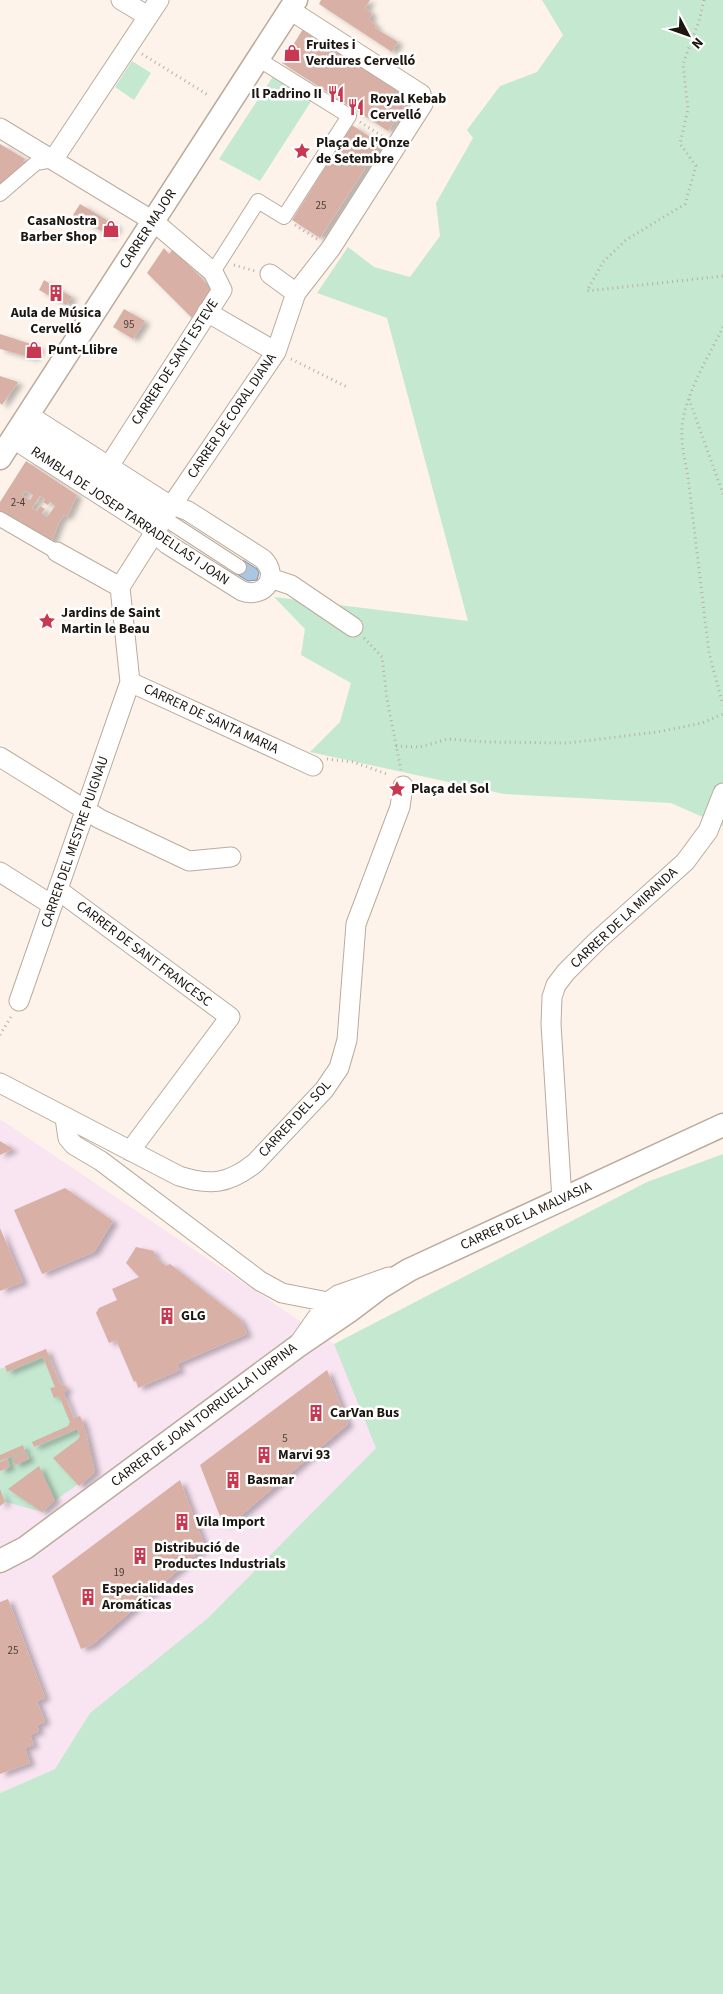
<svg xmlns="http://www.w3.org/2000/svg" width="723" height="1994" viewBox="0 0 723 1994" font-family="'Source Sans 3',sans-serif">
  <defs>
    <filter id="shadow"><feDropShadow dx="5.5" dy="3" stdDeviation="2.5" flood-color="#0004"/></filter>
  </defs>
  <rect width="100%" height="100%" fill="#fdf3ea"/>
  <path fill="#f9e4f2" d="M0 1119 334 1344 377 1447 208 1618 90 1713 55 1769 0 1793Z"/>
  <path fill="#c5e8d1" d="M542 0H723V826L671 803 504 794 310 752 340 722 351 683 301 655 305 629 274 597 468 621 387 318 317 293 348 247 374 267 410 277 440 236 436 203 473 138 467 130 500 86 537 72 563 35Z
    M132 61 151 73 134 100 115 87Z
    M274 75 312 100 260 181 219 159Z
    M723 1154V1994H0V1793L55 1769 90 1713 208 1618 376 1448 334 1344 647 1182Z
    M46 1349 60 1384 67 1387 64 1394 74 1418 80 1416 84 1426 95 1472C78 1486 58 1496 42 1512L6 1502 0 1506V1369Z"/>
  <path fill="#aac6e2" stroke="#7f91a3" d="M243 560 257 569 259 573 257 580 248 581 235 573Z"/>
  <path fill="#d8b0a5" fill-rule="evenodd" filter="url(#shadow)" d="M321 0H370L365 8 372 14 369 19 376 26 375 28 398 42 392 52 319 4Z
    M303 29 410 98 388 131 282 63Z
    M352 125 381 144 320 238 292 220Z
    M0 144 25 159 10 181 0 190Z
    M80 204 117 226 110 236 73 215Z
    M164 248 169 254 173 249 212 289 194 320 147 273Z
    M44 280 72 297 66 305 39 290Z
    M124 309 145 321 133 339 113 327Z
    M0 334 40 347 33 358 0 349Z
    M0 376 18 382 2 405 0 403Z
    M26 461 77 495 67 517 64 515 59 522 51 543 0 513V502ZM25 491 33 495 30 500 22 495ZM40 496 45 499 43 502 48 505 50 502 55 506 47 517 42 513 45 509 40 506 37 511 32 508Z
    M0 1141 13 1149 0 1155Z
    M65 1188 113 1221 94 1252 42 1274 14 1210Z
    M0 1228 23 1282 0 1291Z
    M136 1247 154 1251V1256L166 1266 170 1264 240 1319 247 1334 177 1364 180 1370 138 1388 136 1381 134 1382 116 1340 109 1343 96 1313 99 1308 117 1300 112 1289 139 1277 126 1263Z
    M46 1349 60 1384 67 1387 64 1394 74 1419 80 1416 84 1426 95 1472 79 1486 53 1458 77 1440 80 1436 77 1429 34 1447 32 1442 68 1426 70 1422 59 1396 54 1398 50 1388 55 1387 43 1357 7 1372 5 1366Z
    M327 1370 348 1424 245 1512 235 1520 223 1524 200 1465Z
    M23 1445 25 1451 0 1461V1455Z
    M26 1452 29 1459 15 1465 12 1458Z
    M7 1459 10 1467 0 1471V1462Z
    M39 1466 55 1500 42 1512 8 1489Z
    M180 1480 205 1547 92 1645 81 1649 52 1576Z
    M0 1489 5 1502 0 1506Z
    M8 1599 45 1698 37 1701 45 1722 37 1725 39 1731 30 1735 34 1745 25 1748 30 1763 0 1774V1602Z"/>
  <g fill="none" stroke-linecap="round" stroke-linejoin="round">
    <g stroke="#bbab9d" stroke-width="16">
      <path id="pedestrian" d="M0 194 36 163 53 160
        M213 272 258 201 284 217 349 116 258 59
        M30 433 158 515
        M0 519 57 552
        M173 524 239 567"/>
    </g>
    <g stroke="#bbab9d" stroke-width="21">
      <path id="minor" d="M121 0 148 16
        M0 128 153 221 213 272 222 290 109 466
        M53 160 159 0
        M270 274 296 293
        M207 312 276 352
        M12 438 147 525 167 544 242 591C265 599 280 576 263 559L188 511 163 501 27 414
        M57 552 120 587
        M270 578 291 585 353 627
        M120 587 172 505 276 352 296 293 331 248 423 104 421 94 290 10
        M130 682 313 766
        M0 757 100 819 189 861 231 857
        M0 872 52 905
        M58 890 230 1017 130 1151
        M19 1001 130 682 120 587
        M0 1083 179 1176C210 1186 229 1184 255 1163L324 1090 339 1068 347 1040 356 924 400 807 403 786
        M65 1118 68 1138 74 1145 101 1161 260 1281 282 1293 328 1302
        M562 1200 551 1024 552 997 556 985 566 972 598 940 685 862 708 831 723 793
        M300 1342 328 1302 338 1295 389 1277"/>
    </g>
    <g stroke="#bbab9d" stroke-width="25">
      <path id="tertiary" d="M0 458 296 0
        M0 1561 25 1548 298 1346 348 1312 381 1287 409 1270 723 1125"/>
    </g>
    <path stroke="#b8afa8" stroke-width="3" stroke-dasharray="1 4" stroke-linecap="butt" d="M704 0 699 21 683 64 688 109 680 144 696 166 685 204 626 240 603 262 587 291 723 276
      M142 54 208 95
      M360 122 382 136
      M295 225 317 239
      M234 265 255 271
      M723 327C709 356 685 394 682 427 681 444 685 461 688 477L709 653 723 705
      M291 359 347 387
      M689 399 723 494
      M364 638 382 657 387 699 401 770
      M396 746 420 747 448 739 487 742 568 743 657 732 702 723 723 714
      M327 759 353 762 387 774
      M0 1035 12 1015"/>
    <use href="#pedestrian" stroke="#fff" stroke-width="14"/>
    <use href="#minor" stroke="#fff" stroke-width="19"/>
    <use href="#tertiary" stroke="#fff" stroke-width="22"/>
  </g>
  <defs>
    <g id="shop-bare" transform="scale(1.35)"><path d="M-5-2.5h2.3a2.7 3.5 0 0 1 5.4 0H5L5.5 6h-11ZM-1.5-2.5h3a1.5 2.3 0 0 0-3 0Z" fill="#c83850" stroke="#fff" stroke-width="2.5" paint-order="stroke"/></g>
    <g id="restaurant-bare" transform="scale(1.35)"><path d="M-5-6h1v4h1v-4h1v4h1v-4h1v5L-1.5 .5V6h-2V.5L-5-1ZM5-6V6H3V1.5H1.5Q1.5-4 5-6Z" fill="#c83850" stroke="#fff" stroke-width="2.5" paint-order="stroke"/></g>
    <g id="sight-bare" transform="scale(1.35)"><path d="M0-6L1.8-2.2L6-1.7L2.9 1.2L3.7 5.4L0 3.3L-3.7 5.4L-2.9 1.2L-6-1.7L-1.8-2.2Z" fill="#c83850" stroke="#fff" stroke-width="2.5" paint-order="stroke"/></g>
    <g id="building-bare" transform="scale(1.35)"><path d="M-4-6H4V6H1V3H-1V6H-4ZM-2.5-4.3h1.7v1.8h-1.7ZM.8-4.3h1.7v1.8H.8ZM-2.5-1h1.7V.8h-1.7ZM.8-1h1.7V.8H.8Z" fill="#c83850" stroke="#fff" stroke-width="2.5" paint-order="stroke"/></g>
  </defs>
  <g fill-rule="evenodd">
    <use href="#shop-bare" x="292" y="53"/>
    <use href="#restaurant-bare" x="336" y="94"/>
    <use href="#restaurant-bare" x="356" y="107"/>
    <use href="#sight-bare" x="302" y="151"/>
    <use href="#shop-bare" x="111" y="229"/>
    <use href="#building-bare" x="56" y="293"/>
    <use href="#shop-bare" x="34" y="350"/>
    <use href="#sight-bare" x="47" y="621"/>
    <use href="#sight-bare" x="397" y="789"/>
    <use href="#building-bare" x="167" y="1316"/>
    <use href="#building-bare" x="316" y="1413"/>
    <use href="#building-bare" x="264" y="1455"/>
    <use href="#building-bare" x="233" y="1480"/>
    <use href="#building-bare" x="182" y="1522"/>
    <use href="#building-bare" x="140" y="1556"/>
    <use href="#building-bare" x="88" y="1597"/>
  </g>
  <g text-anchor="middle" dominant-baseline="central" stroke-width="5" stroke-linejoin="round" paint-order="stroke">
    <g font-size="11" fill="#4b3c36">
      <text x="321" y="205">25</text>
      <text x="129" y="324">95</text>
      <text x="18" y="502">2-4</text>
      <text x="285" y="1438">5</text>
      <text x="119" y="1572">19</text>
      <text x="13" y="1650">25</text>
    </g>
    <g font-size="14" font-weight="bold" fill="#1c1611" stroke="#fff" text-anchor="start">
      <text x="306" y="45">Fruites i<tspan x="306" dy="16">Verdures Cervelló</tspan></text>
      <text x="322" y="94" text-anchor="end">Il Padrino II</text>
      <text x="370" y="99">Royal Kebab<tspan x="370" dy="16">Cervelló</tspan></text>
      <text x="316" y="143">Plaça de l'Onze<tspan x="316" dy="16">de Setembre</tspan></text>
      <text x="97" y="221" text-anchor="end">CasaNostra<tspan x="97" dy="16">Barber Shop</tspan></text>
      <text x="56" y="313" text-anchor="middle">Aula de Música<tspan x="56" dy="16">Cervelló</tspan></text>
      <text x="48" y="350">Punt-Llibre</text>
      <text x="61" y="613">Jardins de Saint<tspan x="61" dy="16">Martin le Beau</tspan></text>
      <text x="411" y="789">Plaça del Sol</text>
      <text x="181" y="1316">GLG</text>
      <text x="330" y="1413">CarVan Bus</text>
      <text x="278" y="1455">Marvi 93</text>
      <text x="247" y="1480">Basmar</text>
      <text x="196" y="1522">Vila Import</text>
      <text x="154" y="1548">Distribució de<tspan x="154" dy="16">Productes Industrials</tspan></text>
      <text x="102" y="1589">Especialidades<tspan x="102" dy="16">Aromáticas</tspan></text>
    </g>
    <g font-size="14" fill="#1c1611" stroke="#fff">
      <text transform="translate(148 229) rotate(-57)">CARRER MAJOR</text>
      <text transform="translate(175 362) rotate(-57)">CARRER DE SANT ESTEVE</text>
      <text transform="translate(232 416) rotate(-56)">CARRER DE CORAL DIANA</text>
      <text transform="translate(130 516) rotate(34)">RAMBLA DE JOSEP TARRADELLAS I JOAN</text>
      <text transform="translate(211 719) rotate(25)">CARRER DE SANTA MARIA</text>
      <text transform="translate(75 842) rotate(-71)">CARRER DEL MESTRE PUIGNAU</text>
      <text transform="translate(624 918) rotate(-43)">CARRER DE LA MIRANDA</text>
      <text transform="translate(144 954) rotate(37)">CARRER DE SANT FRANCESC</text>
      <text transform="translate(295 1119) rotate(-47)">CARRER DEL SOL</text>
      <text transform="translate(526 1216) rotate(-25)">CARRER DE LA MALVASIA</text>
      <text transform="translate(204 1415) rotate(-37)">CARRER DE JOAN TORRUELLA I URPINA</text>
    </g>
  </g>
  <g transform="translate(688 35) rotate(131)" stroke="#ffffff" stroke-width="4" paint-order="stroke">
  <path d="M0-4L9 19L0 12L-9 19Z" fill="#1c1611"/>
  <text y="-8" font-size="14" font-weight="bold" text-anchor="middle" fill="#1c1611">N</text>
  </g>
</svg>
